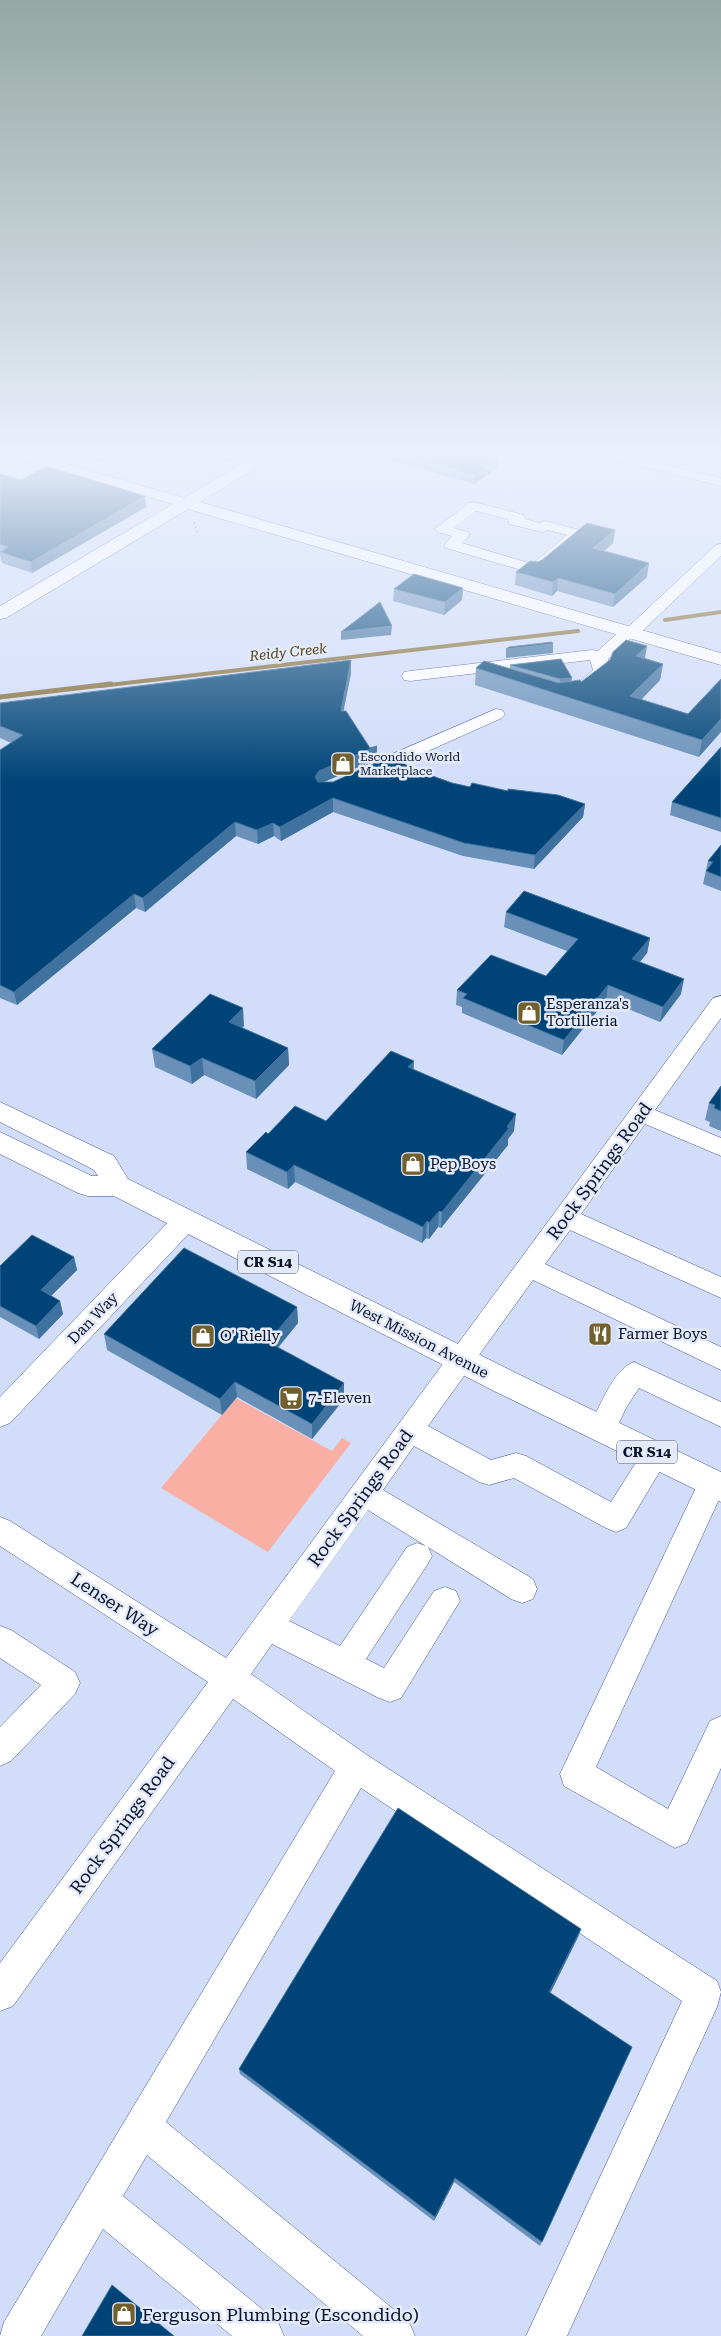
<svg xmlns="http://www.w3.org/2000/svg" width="721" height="2336" viewBox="0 0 721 2336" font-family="'Roboto Serif',serif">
  <rect width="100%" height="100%" fill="#d2ddfa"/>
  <path fill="#f9afa4" d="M236 1398 332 1451 342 1438 351 1443 268 1552 161 1488Z"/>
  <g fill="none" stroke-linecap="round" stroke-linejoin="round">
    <path stroke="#836e36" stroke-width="4" d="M665 620 721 612
      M100 686 578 631"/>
    <path stroke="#836e36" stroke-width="5" d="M0 697 111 684"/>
    <g stroke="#405494" stroke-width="1">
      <path id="minor" d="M608 456H629L721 478V486L610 459Z
        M474 502 524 515 525 519 539 523 546 521 583 531 585 534 540 572 535 574 446 548 444 545 452 536 437 532 435 529 469 503ZM476 511 508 519 509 524 542 532 548 530 567 535 532 564 462 543 470 535 468 532 453 528Z
        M721 544V556L637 636 631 638 608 659 609 671 607 675C597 683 586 697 572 694L570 690 593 670 590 660 410 681 404 680 402 676 404 672 410 671 592 650 598 651 622 629 628 627 716 545Z
        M496 709 502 710 505 714 502 718 372 776H360L357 772 360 768Z
        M721 996V1018L655 1110 721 1138V1156L645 1124 581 1214 721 1277V1298L570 1230 545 1264 721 1347V1370L533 1280 428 1426 491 1460 516 1453 526 1456 611 1502 645 1448 655 1444 665 1448 669 1456 626 1528 616 1532 606 1528 514 1478 489 1485 479 1482 414 1446 383 1490 533 1579 537 1589 533 1599 522 1603 511 1599 428 1547 432 1556 427 1565 366 1659 384 1668 434 1591 445 1587 456 1591 460 1601 401 1698 390 1702 379 1698 272 1644 251 1674 367 1755 717 1981 721 1992 717 2007 567 2336H526L682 2001 361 1788 166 2122 409 2322 415 2336H363L147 2155 123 2196 278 2322 284 2336H232L103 2229 41 2336H0L4 2322 335 1771 233 1699 13 2006 0 2011V1963L208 1682 0 1546V1517L10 1521 226 1658 713 998ZM368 1510 426 1546 417 1543 407 1547 340 1646 289 1621Z
        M186 1211 195 1213 198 1220 195 1227 10 1423 0 1427V1397L177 1213Z
        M634 1362 721 1402V1427L639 1388 626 1408 612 1438 602 1442 592 1438 588 1430C598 1410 613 1369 634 1362Z
        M712 1472 721 1475V1495L596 1767 668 1809 710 1721 721 1716V1768L687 1843 675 1848 564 1786 560 1774 702 1475Z
        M0 1626 11 1630 75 1672 80 1683 75 1694 11 1761 0 1766V1727L41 1685 0 1658Z"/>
    </g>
    <g stroke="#405494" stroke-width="1">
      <path id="major" d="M16 456H39L184 498 256 456H273L271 459 200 502 721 653V665L188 509 6 618 0 619V606L173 504 19 459Z
        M0 1102 114 1156 128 1179 516 1373 721 1472V1502L494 1391 114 1196H88L78 1193 0 1154V1132L92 1176H98L94 1170 0 1122Z"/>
    </g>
    <path stroke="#8f99b5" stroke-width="2" stroke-dasharray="2 2.5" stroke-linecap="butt" d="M194 522 198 534"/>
    <use href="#minor" fill="#fff" fill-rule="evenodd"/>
    <use href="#major" fill="#fff" fill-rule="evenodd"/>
  </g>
  <path fill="#6990b8" d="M76 456H111L99 462Z
    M204 456H240L229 462Z
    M383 456H491L498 467 475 484 383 459Z
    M694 456H718L713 460Z
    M0 474 21 480 145 496 146 507 32 573 2 563 0 555Z
    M615 530 613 543 604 551 647 577 613 607 557 591 552 596 515 585 516 572Z
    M463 588 462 600 444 615 393 601 394 589Z
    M647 646 645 658 663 664 660 680 641 700 688 714 721 679 699 757 475 685 476 668 510 669V665L571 682H581Z
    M351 673 343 711 370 748 377 746V759L324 782H333L413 769 452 783 470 787 508 791 585 804 583 817 534 869 463 856 333 812 281 841 274 836 258 844 236 836 145 912 136 908 17 1005 0 998V750L11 743 0 738V703Z
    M721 747V832L670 815 672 802Z
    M721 845V891L703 884 708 861Z
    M506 912 650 938 647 953 640 962 681 994 660 1022 606 1000 562 1055 462 1013V1007L456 1005 457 990 546 976 567 951 504 927Z
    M244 1026 242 1028 288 1048 289 1065 256 1099 204 1075 192 1084 155 1067 152 1049Z
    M414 1061 413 1070 514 1131 508 1139V1145L441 1228 438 1227 429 1239 426 1238 422 1243 295 1182 288 1189 247 1169 246 1152 268 1134 326 1121Z
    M721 1086V1131L709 1126 710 1122 705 1120 709 1103Z
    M74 1257 77 1270 51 1296 60 1301 63 1314 39 1339 0 1317V1266Z
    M297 1307 298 1323 278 1348 344 1383V1399L312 1439 237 1397 222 1415 107 1350 104 1334Z
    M579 1935 550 1993 632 2047 540 2246 454 2182 434 2221 240 2074 239 2069Z"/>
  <path fill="#3f729e" d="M98 456H111L99 462Z
    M228 456H240L229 462Z
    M714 456H718L713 460Z
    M499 457 498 467 475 484V474Z
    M145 496 146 507 32 573 31 562Z
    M615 530 613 543 591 562 593 548Z
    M649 563 647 577 613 607 615 594Z
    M558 578 557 591 552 596 553 582Z
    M463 588 462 600 444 615 445 602Z
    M392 626 391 635 341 640V632Z
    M553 644V653L506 658V649Z
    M647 646 644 662 636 656Z
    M351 660V673L341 724V711Z
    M663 664 660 680 628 713 630 696Z
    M572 678 571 684 559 686 560 679Z
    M721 719V732L699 757 702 740Z
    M377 746V759L319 784 315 777 319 771Z
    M333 798V812L281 841 280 827Z
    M585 804 583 817 534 869 535 855Z
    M235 822 236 836 145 912 143 898Z
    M273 823 274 836 258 844 257 830Z
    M134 894 136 908 17 1005 14 992Z
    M650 938 647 953 630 974 632 959Z
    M684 979 681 994 660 1022 663 1007Z
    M608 985 606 1000 562 1055 564 1040Z
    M243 1008 244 1026 230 1039 229 1022Z
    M288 1048 289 1065 256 1099 255 1081Z
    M202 1058 204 1075 192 1084 190 1066Z
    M414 1061 413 1078 408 1067Z
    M516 1114 514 1131 508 1139V1145L441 1228 442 1212Z
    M294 1165 295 1182 288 1189 287 1172Z
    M439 1211 438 1227 429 1239V1223Z
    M427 1221 426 1238 422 1243 423 1227Z
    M74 1257 77 1270 44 1303 41 1290Z
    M60 1301 63 1314 39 1339 36 1326Z
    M297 1307 298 1323 269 1358 268 1342Z
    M235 1382 237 1397 222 1415 220 1399Z
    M344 1383V1399L312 1439V1424Z
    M581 1929 579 1935 548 1998 549 1992Z
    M455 2178 454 2182 434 2221 435 2217Z"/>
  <path fill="#047" stroke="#3f729e" d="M405 456H491L499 457 475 474Z
    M47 466 145 496 31 562 0 552 8 547 0 544V474L21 480Z
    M587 523 615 530 593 548 649 563 615 594 558 578 553 582 516 572 530 561 537 562 542 560Z
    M414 574 463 588 445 602 394 589Z
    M380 602 392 626 341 632Z
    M626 640 647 646 636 656 663 664 630 696 688 714 721 679V719L702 740 476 668 484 661 559 683 580 680 581 682 610 660 613 652Z
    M552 642 553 644 506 649 509 647Z
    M561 659 572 678 560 679 510 665Z
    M351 660 341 711H346L370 748 377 746 319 771 315 777 318 782H333L391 756 413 769 452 783 470 787 472 783 508 791V789L558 795 585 804 535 855 464 843 333 798 280 827 273 823 257 830 235 822 143 898 134 894 14 992 0 985V750L23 735 0 726V703Z
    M721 747V818L672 802Z
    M721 845V877L706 871 713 862 708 861Z
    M524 891 650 938 632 959 684 979 663 1007 608 985 564 1040 463 998 467 994 457 990 491 955 546 976 578 939 506 912Z
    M210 994 243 1008 229 1022 288 1048 255 1081 202 1058 190 1066 152 1049Z
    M391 1051 414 1061 408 1067 516 1114 507 1127 509 1128 442 1212 439 1211 429 1223 427 1221 423 1227 294 1165 287 1172 246 1152 266 1132 268 1134 295 1106 326 1121Z
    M721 1086V1111L714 1108 715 1105 709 1103Z
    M32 1235 74 1257 41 1290 60 1301 36 1326 0 1306V1266Z
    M184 1248 297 1307 268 1342 344 1383 312 1424 235 1382 220 1399 104 1334Z
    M398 1808 581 1929 549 1992 632 2047 542 2242 455 2178 435 2217 239 2069Z
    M112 2285 174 2336H82Z"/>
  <linearGradient id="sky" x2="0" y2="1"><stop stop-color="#94a8a3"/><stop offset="0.58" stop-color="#ebf0fd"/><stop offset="1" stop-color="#ebf0fd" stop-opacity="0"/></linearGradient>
  <rect width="721" height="783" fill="url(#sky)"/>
  <defs>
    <g id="shop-square" transform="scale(1.25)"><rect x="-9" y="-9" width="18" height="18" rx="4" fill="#725f2e" stroke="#e4eaf9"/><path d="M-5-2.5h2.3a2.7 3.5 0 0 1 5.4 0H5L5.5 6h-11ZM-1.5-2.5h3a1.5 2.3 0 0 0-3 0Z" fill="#fff"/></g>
    <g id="restaurant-square" transform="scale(1.25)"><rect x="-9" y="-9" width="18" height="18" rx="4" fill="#725f2e" stroke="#e4eaf9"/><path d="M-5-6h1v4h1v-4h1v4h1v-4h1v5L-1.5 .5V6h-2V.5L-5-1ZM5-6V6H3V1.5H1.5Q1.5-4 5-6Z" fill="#fff"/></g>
    <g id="supermarket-square" transform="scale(1.25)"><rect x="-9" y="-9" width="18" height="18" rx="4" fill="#725f2e" stroke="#e4eaf9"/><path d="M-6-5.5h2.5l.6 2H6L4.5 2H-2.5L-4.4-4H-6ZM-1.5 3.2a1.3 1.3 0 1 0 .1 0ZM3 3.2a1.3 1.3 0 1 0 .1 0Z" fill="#fff"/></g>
  </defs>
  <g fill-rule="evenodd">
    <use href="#shop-square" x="343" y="764"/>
    <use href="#shop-square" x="529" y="1013"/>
    <use href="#shop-square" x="413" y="1164"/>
    <use href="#restaurant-square" x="600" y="1334"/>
    <use href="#shop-square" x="203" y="1336"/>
    <use href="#supermarket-square" x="291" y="1398"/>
    <use href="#shop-square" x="124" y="2314"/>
  </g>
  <g text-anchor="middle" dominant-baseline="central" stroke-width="5" stroke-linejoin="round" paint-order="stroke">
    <g font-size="12" fill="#0a122c" stroke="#e4eaf9" text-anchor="start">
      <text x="360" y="757">Escondido World<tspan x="360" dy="14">Marketplace</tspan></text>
    </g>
    <g font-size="14" font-style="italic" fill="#52441e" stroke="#e4eaf9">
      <text transform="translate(288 652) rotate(-6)">Reidy Creek</text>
    </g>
    <g fill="#e4eaf9" stroke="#4b536a" stroke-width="1">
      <rect x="238" y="1250.5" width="60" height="23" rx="4"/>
      <rect x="617" y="1440.5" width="60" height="23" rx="4"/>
    </g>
    <g font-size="14" font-weight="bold" fill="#0a122c">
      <text x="268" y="1262">CR S14</text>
      <text x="647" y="1452">CR S14</text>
    </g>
    <g font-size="15" fill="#0a122c" stroke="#e4eaf9" text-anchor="start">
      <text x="546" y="1004">Esperanza's<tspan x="546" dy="17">Tortilleria</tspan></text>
      <text x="430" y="1164">Pep Boys</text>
      <text x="618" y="1334">Farmer Boys</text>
      <text x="220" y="1336">O' Rielly</text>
      <text x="308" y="1398">7-Eleven</text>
    </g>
    <g font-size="15" fill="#0a122c" stroke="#e4eaf9">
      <text transform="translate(93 1318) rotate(-46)">Dan Way</text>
      <text transform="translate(419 1339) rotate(27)">West Mission Avenue</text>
    </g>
    <g font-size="18" fill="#0a122c" stroke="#e4eaf9">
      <text transform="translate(599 1171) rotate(-54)">Rock Springs Road</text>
      <text transform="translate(360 1498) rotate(-54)">Rock Springs Road</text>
      <text transform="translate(115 1604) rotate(33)">Lenser Way</text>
      <text transform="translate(122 1825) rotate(-54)">Rock Springs Road</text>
    </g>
    <g font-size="18" fill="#0a122c" stroke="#e4eaf9" text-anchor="start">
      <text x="142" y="2314">Ferguson Plumbing (Escondido)</text>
    </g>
  </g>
</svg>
